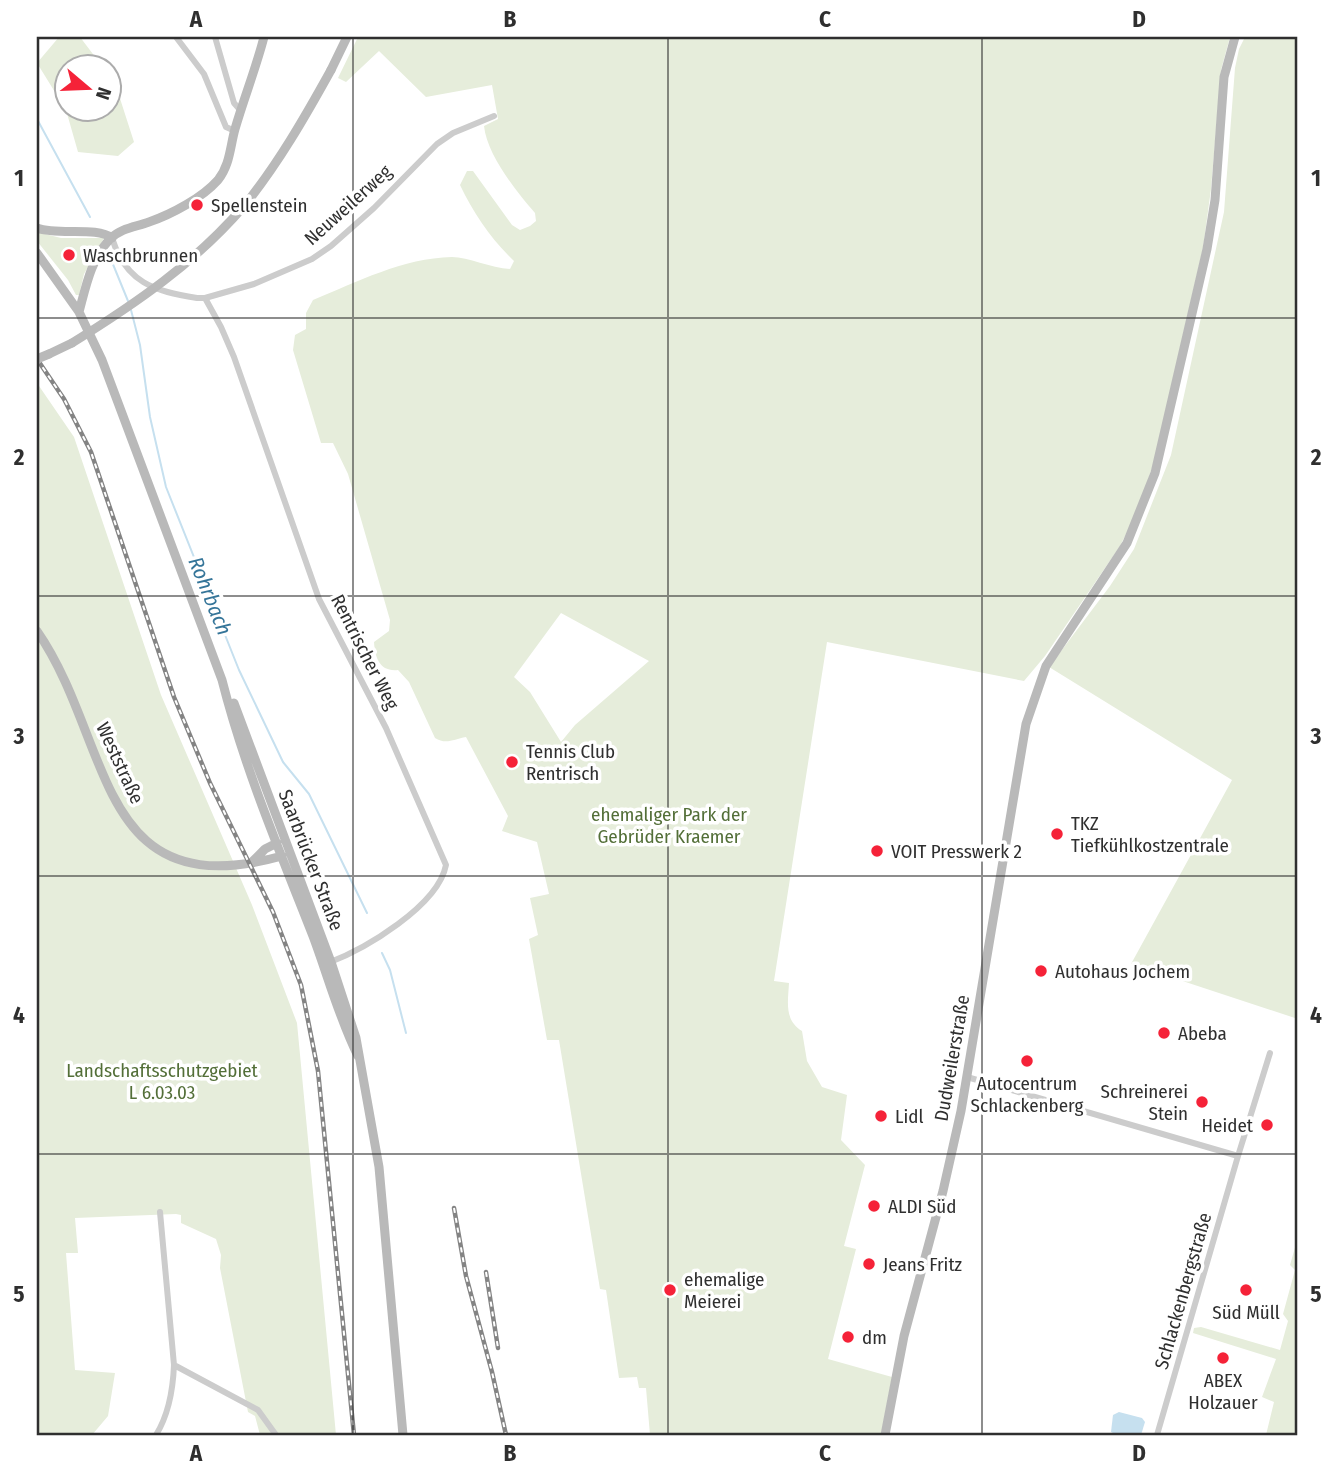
<svg xmlns="http://www.w3.org/2000/svg" width="1335" height="1472" viewBox="0 0 1335 1472" font-family="'Fira Sans Condensed',sans-serif">
  <rect width="100%" height="100%" fill="#fff"/>
  <path fill="#e6eddb" fill-rule="evenodd" d="M59 37H80L102 66H66V108H108L109 75 115 83 134 142 118 156 78 152 66 110 37 63Z
    M358 37H1230L1221 70 1211 189 1203 248 1153 465 1137 512 1120 546 1045 656 1024 681 827 642 774 981 789 983C788 1002 784 1020 802 1031L807 1061 822 1087 847 1095 841 1140 865 1165 844 1246 856 1249 828 1359 892 1377 881 1435H650L646 1388H639L637 1377 619 1378 606 1290 600 1289 559 1040H547L529 939 538 935 530 898 549 894 537 842 502 831 508 816 466 737C454 739 446 745 435 738L409 682 398 670C380 672 375 658 374 642L389 631 390 620 348 474 333 443H321L293 350 295 335 306 329V313L313 300C357 282 403 258 452 257 468 257 491 268 510 269L514 261C491 239 474 214 460 185L467 171H473L512 225 520 230 530 226 536 221 535 213C516 191 487 155 484 126L498 119 492 85 426 97 379 51 346 82 338 78ZM561 613 649 661 575 725 561 742 530 692 514 677Z
    M1245 37H1298V1019L1131 964 1232 780 1049 667 1110 586 1134 549 1171 455 1224 212 1235 68 1239 49Z
    M37 232 61 238H104L84 274 79 295H76L68 280 37 241Z
    M37 383 74 437 161 695 252 905 297 1023 336 1435H260L255 1416 248 1412 220 1268 221 1255 216 1239 181 1223V1215L176 1214 75 1218 78 1253H66L75 1370 115 1373 108 1416 92 1435H37Z
    M1298 1237V1435H1266L1274 1402 1262 1397 1276 1359 1193 1333 1194 1328 1201 1327 1280 1350 1288 1321 1283 1314 1295 1270 1290 1265Z"/>
  <path fill="#c6e0ef" d="M1119 1412 1142 1418 1145 1422 1141 1435H1117L1111 1432 1113 1415Z"/>
  <g fill="none" stroke-linecap="round" stroke-linejoin="round">
    <path stroke="#c6e0ef" stroke-width="2" d="M37 119 90 217
      M110 257 128 301
      M131 310 140 345 150 417 166 487 239 670 283 762 309 794 367 913
      M382 953 390 970 406 1033"/>
    <path stroke="#ccc" stroke-width="6" d="M176 37 204 74 226 127 235 131
      M215 37 234 103 241 111
      M112 238C126 283 154 291 197 298H205L254 284 312 259 331 246 374 208 437 144 453 133 494 116
      M205 298 221 327 234 357 319 599 386 728 446 865C438 906 365 949 328 963
      M967 1077 1238 1156
      M174 1365 258 1410 276 1435
      M156 1435C169 1414 173 1390 174 1365L160 1212
      M1157 1435 1238 1156 1270 1053"/>
    <path stroke="#b9b9b9" stroke-width="9" d="M331 70 347 37
      M37 228C59 236 96 226 112 238
      M37 253 79 312 102 360 222 680C244 767 280 852 313 936 328 976 339 1018 358 1056
      M79 312C86 286 91 259 110 239 121 228 136 227 149 222 172 214 202 198 218 180 230 165 230 147 235 129 244 98 256 68 264 37
      M49 354 72 343
      M37 631C114 742 94 908 282 856
      M234 703 331 962 356 1038 379 1167 403 1435
      M252 862 265 849 277 843
      M885 1435 904 1336 943 1191 961 1111 1026 724 1046 666 1127 543 1155 473 1207 249 1215 200 1224 77 1235 37"/>
    <g stroke="#848484" stroke-width="4.5">
      <path id="rail" d="M37 359 64 399 91 452 174 697 210 783 273 912 301 985 318 1071 354 1435
        M454 1208 466 1276 492 1372 506 1435
        M486 1272 498 1348"/>
    </g>
    <use href="#rail" stroke="#fff" stroke-width="2" stroke-dasharray="5" stroke-linecap="butt"/>
    <path stroke="#b9b9b9" stroke-width="9" d="M72 343C135 304 195 263 244 206 278 164 305 117 331 70
      M37 359 49 354"/>
  </g>
  <path fill="none" stroke="#2f2f2f" stroke-width="2" stroke-opacity="0.55" d="M353 37V1435M668 37V1435M982 37V1435M37 318H1298M37 596H1298M37 876H1298M37 1154H1298"/>
  <g fill="#f52238" stroke="#fff" stroke-width="2.5">
    <circle cx="197" cy="205" r="7"/>
    <circle cx="69" cy="255" r="7"/>
    <circle cx="512" cy="762" r="7"/>
    <circle cx="1057" cy="834" r="7"/>
    <circle cx="877" cy="851" r="7"/>
    <circle cx="1041" cy="971" r="7"/>
    <circle cx="1164" cy="1033" r="7"/>
    <circle cx="1027" cy="1061" r="7"/>
    <circle cx="1202" cy="1102" r="7"/>
    <circle cx="881" cy="1116" r="7"/>
    <circle cx="1267" cy="1125" r="7"/>
    <circle cx="874" cy="1206" r="7"/>
    <circle cx="869" cy="1264" r="7"/>
    <circle cx="670" cy="1290" r="7"/>
    <circle cx="1246" cy="1290" r="7"/>
    <circle cx="848" cy="1337" r="7"/>
    <circle cx="1223" cy="1358" r="7"/>
  </g>
  <g text-anchor="middle" dominant-baseline="central" stroke-width="7" stroke-linejoin="round" paint-order="stroke">
    <g font-size="19" fill="#2f2f2f" stroke="#fff" text-anchor="start">
      <text x="211" y="205">Spellenstein</text>
      <text x="83" y="255">Waschbrunnen</text>
      <text x="526" y="751">Tennis Club<tspan x="526" dy="22">Rentrisch</tspan></text>
      <text x="1071" y="823">TKZ<tspan x="1071" dy="22">Tiefkühlkostzentrale</tspan></text>
      <text x="891" y="851">VOIT Presswerk 2</text>
      <text x="1055" y="971">Autohaus Jochem</text>
      <text x="1178" y="1033">Abeba</text>
      <text x="1027" y="1083" text-anchor="middle">Autocentrum<tspan x="1027" dy="22">Schlackenberg</tspan></text>
      <text x="1188" y="1091" text-anchor="end">Schreinerei<tspan x="1188" dy="22">Stein</tspan></text>
      <text x="895" y="1116">Lidl</text>
      <text x="1253" y="1125" text-anchor="end">Heidet</text>
      <text x="888" y="1206">ALDI Süd</text>
      <text x="883" y="1264">Jeans Fritz</text>
      <text x="684" y="1279">ehemalige<tspan x="684" dy="22">Meierei</tspan></text>
      <text x="1246" y="1312" text-anchor="middle">Süd Müll</text>
      <text x="862" y="1337">dm</text>
      <text x="1223" y="1380" text-anchor="middle">ABEX<tspan x="1223" dy="22">Holzauer</tspan></text>
    </g>
    <g font-size="19" fill="#2f2f2f" stroke="#fff">
      <text transform="translate(348 205) rotate(-42)">Neuweilerweg</text>
      <text transform="translate(365 652) rotate(63)">Rentrischer Weg</text>
      <text transform="translate(120 763) rotate(65)">Weststraße</text>
      <text transform="translate(311 860) rotate(69)">Saarbrücker Straße</text>
      <text transform="translate(952 1058) rotate(-80)">Dudweilerstraße</text>
      <text transform="translate(1183 1291) rotate(-74)">Schlackenbergstraße</text>
    </g>
    <g font-size="19" fill="#536f38" stroke="#fff">
      <text x="669" y="814">ehemaliger Park der<tspan x="669" dy="22">Gebrüder Kraemer</tspan></text>
      <text x="162" y="1070">Landschaftsschutzgebiet<tspan x="162" dy="22">L 6.03.03</tspan></text>
    </g>
    <g font-size="21" font-style="italic" fill="#357599" stroke="#fff">
      <text transform="translate(210 596) rotate(68)">Rohrbach</text>
    </g>
  </g>
  <rect width="1335" height="1472" fill="none" stroke="#ffffff" stroke-width="77"/>
  <g transform="translate(88 88) rotate(109)"><circle r="33" fill="#ffffff" stroke="#acacac" stroke-width="2"/>
  <path d="M0-5L12 26L0 18L-12 26Z" fill="#f52238"/>
  <text y="-10" font-size="19" font-weight="bold" text-anchor="middle" fill="#2f2f2f">N</text>
  </g>
  <rect x="38" y="38" width="1258" height="1396" fill="none" stroke="#2f2f2f" stroke-width="2.5"/>
  <g font-size="23" text-anchor="middle" font-weight="bold" fill="#2f2f2f">
    <text x="196" y="27">A</text>
    <text x="510" y="27">B</text>
    <text x="825" y="27">C</text>
    <text x="1139" y="27">D</text>
    <text x="19" y="186">1</text>
    <text x="1316" y="186">1</text>
    <text x="19" y="465">2</text>
    <text x="1316" y="465">2</text>
    <text x="19" y="744">3</text>
    <text x="1316" y="744">3</text>
    <text x="19" y="1023">4</text>
    <text x="1316" y="1023">4</text>
    <text x="19" y="1302">5</text>
    <text x="1316" y="1302">5</text>
    <text x="196" y="1461">A</text>
    <text x="510" y="1461">B</text>
    <text x="825" y="1461">C</text>
    <text x="1139" y="1461">D</text>
  </g>
</svg>
